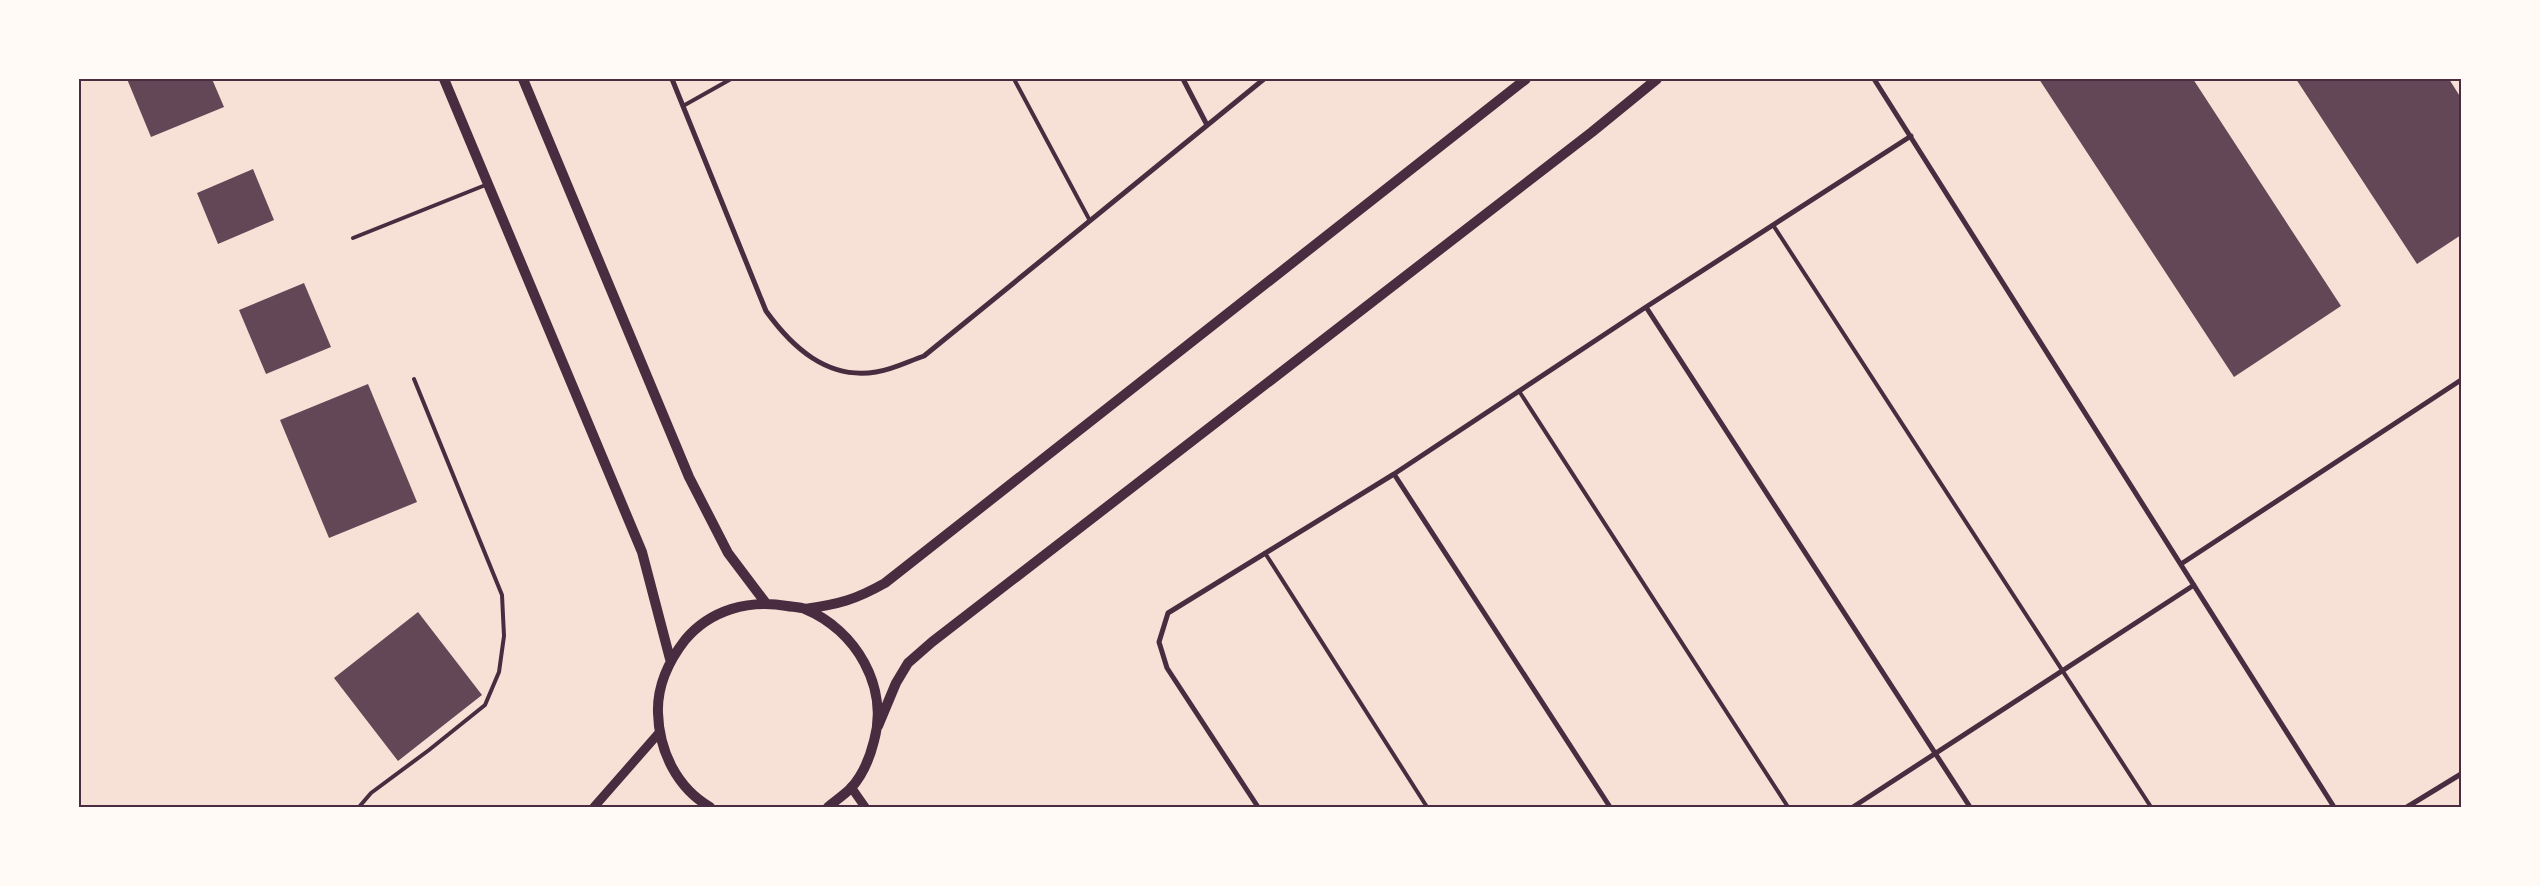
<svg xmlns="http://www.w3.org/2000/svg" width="2540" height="886" viewBox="0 0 2540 886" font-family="Figtree,sans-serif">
  <rect width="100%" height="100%" fill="#f7e1d7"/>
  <path fill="#644757" d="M127 79H212L224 107 151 137Z
    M2039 79H2193L2341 306 2234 377Z
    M2296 79H2449L2461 98V235L2417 264Z
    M253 169 274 220 218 244 197 193Z
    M304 283 331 347 266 374 239 310Z
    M368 384 417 502 329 538 280 420Z
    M418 612 482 695 398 761 334 678Z"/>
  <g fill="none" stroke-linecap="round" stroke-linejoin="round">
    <path stroke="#4a2c40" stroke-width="4" d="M1014 79 1089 219
      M683 106 731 79
      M1773 225 2151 807
      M353 238 488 184
      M1519 391 1788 807
      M1265 553 1427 807
      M359 807 371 793 429 750 485 705 499 672 504 636 502 595 414 379"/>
    <path stroke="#4a2c40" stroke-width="5" d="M672 79 766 311C792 347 827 380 876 372 892 370 909 361 924 356L1264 79
      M1183 79 1207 125
      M1874 79 2334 807
      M1646 307 1970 807
      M1394 474 1610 807
      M2181 564 2461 380
      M1258 807 1167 668 1159 642 1168 613 1394 474 1646 307 1911 136
      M1853 807 2194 585
      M2407 807 2461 774"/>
    <path stroke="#4a2c40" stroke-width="9" d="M851 787 865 807
      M594 807 658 734"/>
    <path stroke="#4a2c40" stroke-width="10" d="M444 79 642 552 670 659
      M523 79 689 477 728 553 765 602
      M805 609C839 604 855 600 885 583L1526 79
      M878 726 896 683 908 663 932 642 1592 132 1657 79
      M710 807C677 788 659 751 658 713 657 685 668 662 685 640 710 610 749 599 787 606 793 607 800 607 805 609 856 630 889 687 874 741 870 757 863 775 851 788 844 795 835 801 828 807"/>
  </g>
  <rect width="2540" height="886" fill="none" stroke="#fffaf5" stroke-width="160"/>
  <rect x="80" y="80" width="2380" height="726" fill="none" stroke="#4a2c40" stroke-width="2"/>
</svg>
